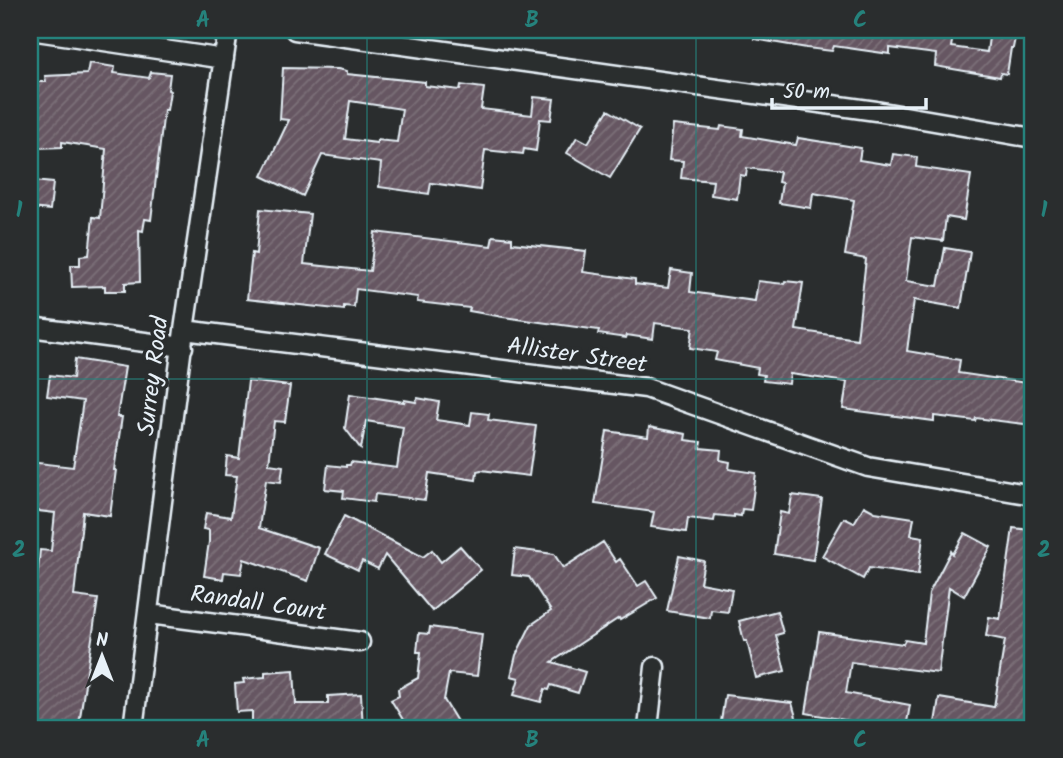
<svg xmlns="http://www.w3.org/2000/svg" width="1063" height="758" viewBox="0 0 1063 758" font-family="Kalam,sans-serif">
  <defs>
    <pattern id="building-hatch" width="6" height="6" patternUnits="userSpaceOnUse" patternTransform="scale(1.75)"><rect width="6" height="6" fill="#665762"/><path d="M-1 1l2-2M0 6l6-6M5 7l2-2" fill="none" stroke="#7c7079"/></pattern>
  </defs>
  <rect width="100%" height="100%" fill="#2a2d2e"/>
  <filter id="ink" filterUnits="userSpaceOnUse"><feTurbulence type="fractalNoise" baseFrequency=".0143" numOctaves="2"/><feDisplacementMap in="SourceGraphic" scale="14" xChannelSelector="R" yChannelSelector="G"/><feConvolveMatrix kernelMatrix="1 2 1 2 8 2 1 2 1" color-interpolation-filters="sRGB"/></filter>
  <g filter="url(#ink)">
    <path fill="url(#building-hatch)" stroke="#e8f1f8" stroke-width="2" fill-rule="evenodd" d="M755 30H944L954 31 951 47 987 52 990 30H1014L1016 33 1013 48H1011L1007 74 1001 73 1000 77 935 66 936 54 890 48V54L834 46 832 51 807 48 754 39Z
      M89 63 115 67 114 73 149 78 151 72 170 74 168 90 170 91 167 110H164L151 220 145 219 143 231 139 230 140 282 125 283V291H105V286L72 287 71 265H80V256L89 255 93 217 100 218 106 149 62 142V147L37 148 36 126H32V107H38L37 82H46L45 76 87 74Z
      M283 68 338 69 347 71V74L425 82V86L460 90 461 85 484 88 481 109 532 115 534 97 554 99 551 120 540 119 536 151 524 149 523 154 485 150 480 190 431 183 429 194 379 187 381 163 322 155 303 196 262 176 289 120 280 119ZM350 101 402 109 397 142 377 140V143L345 139Z
      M608 110 640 129 610 178 567 153 577 137 588 143Z
      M673 125 720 130 721 126 743 129 742 136 796 145 798 138 861 148 859 160 891 165 893 154 917 157 916 167 971 175 964 220 946 217 943 241 912 237 906 281 938 286 945 248 970 252 961 308 914 300 907 351 960 360 958 373 1033 384V425L976 418 975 421 934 416V421L843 409 847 382 790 374 789 384 763 381 764 375 757 374 758 368 715 360 717 352 690 348 693 328 655 323 653 339 627 335 626 338 598 334 599 330 503 317 469 311 470 308 417 302 418 297 356 289 354 307 344 306V310L247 299 252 253 256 254 260 209 310 214 304 264 370 271 375 232 491 246 493 236 512 238V243L586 251 583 272 635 279V284L668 288 671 270 692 273 690 292 755 301 758 281 784 284 785 281 803 283 796 330 857 339 866 259 845 255 854 200 813 193 811 208 779 203 782 183 778 182 780 172 747 168 746 176 740 175 737 199 711 195 713 181 681 178 683 161 669 160Z
      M33 181 53 183 50 210 30 208Z
      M75 359 125 367 117 417H122L114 470H116L110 516 83 512 74 596 98 599 79 724 77 728H34V723H30V580L37 581 40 550 51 551 55 513 30 510V462L73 467 83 401 47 396 50 375 73 378Z
      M248 381 290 386 285 422 274 421 269 464 283 466 281 482 266 480 259 528 319 548 308 581 244 559 241 574 224 572 223 579 204 576 209 542V530L203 529 206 513 231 517 237 476 225 475 227 456 239 458Z
      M350 394 404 402V400L416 402 417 398 439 402 436 420 470 425 472 412 489 414 488 420 536 426 529 476 481 470 477 471 476 480 429 473 425 500 375 494 374 502 343 498 344 491 325 489 328 465 346 467V465H350L351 462 397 468 403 427 366 421 361 449 345 428Z
      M649 427 686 434 685 440 701 442 700 448 721 450 720 460 730 462 729 469 756 473 751 510 742 509 741 516 734 515V517L715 515 714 521 688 518 686 532 651 527 654 512 595 504 607 431 648 437Z
      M792 495 822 499 813 560 774 554 780 512 789 514Z
      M864 506 875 512 914 518 911 535 923 537 918 575 869 568 863 579 822 556 844 518 854 523Z
      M344 516 423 557 432 550 441 562 460 546 481 570 432 611 385 555 378 569 362 561 358 570 325 554Z
      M1013 528 1031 530 1028 557 1033 558V597L1025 655 1033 656V694L1030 711 1033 712V728H966L935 723 939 698 994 707 1005 640 986 636 989 617 1000 619Z
      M965 533 991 547 964 596 949 587 938 673 851 662 846 693 910 705 906 728H889L806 713 819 632 903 644 905 640 923 643 929 593 951 551 953 554Z
      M603 542 616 562 620 559 638 586 646 581 657 598 620 620 619 618 552 662 585 672 578 693 551 685 549 690 545 689 541 702 514 695 519 678 511 676 516 655 531 625 551 611 529 577 512 575 515 549 554 554 563 568Z
      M679 556 704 561 700 583 732 589 728 612 711 610 710 618 667 611Z
      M777 611 783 633 776 635 785 671 756 678 747 641H744L739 621Z
      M430 627 482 634 477 676 449 673 444 700 461 728H408L391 700 399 696 398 689 418 678 421 652H417L419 633 429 634Z
      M294 670 296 704H328V696L361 694 363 728H300V725L252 728V711L237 712 235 684 244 683 243 679 265 677V672Z
      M725 695 792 703 796 717 794 728 766 726V728H720Z"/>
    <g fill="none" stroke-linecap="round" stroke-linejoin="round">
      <g stroke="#e8f1f8" stroke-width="23">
        <path id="minor" d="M30 30 224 59
          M295 30 876 111 1033 138
          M30 327 183 347
          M184 330 646 388 868 467 1033 495
          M149 614 360 642
          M133 728 184 330 228 30
          M648 728 655 667"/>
      </g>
      <use href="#minor" stroke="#2a2d2e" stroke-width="18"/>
    </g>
  </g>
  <path fill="none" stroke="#25827c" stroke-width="2" stroke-opacity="0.55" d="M367 30V728M696 30V728M30 379H1033"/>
  <g text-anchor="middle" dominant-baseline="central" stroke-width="7" stroke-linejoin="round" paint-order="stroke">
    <g font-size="24" fill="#e8f1f8" stroke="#2a2d2e">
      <text transform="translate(577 356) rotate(8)">Allister Street</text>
      <text transform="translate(154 376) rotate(-83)">Surrey Road</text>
      <text transform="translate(258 604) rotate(8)">Randall Court</text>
    </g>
  </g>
  <rect width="1063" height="758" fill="none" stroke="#2a2d2e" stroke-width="77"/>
  <g transform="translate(102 656)" stroke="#2a2d2e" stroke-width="5" paint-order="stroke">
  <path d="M0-5L12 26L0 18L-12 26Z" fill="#e8f1f8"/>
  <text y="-10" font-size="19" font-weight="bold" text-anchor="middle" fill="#e8f1f8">N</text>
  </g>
  <path d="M772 98v10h154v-10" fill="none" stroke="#e8f1f8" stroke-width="3.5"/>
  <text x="783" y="98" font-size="21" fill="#e8f1f8" stroke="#2a2d2e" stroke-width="5" paint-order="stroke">50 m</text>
  <rect x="38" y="38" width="986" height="682" fill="none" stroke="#25827c" stroke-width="2.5"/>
  <g font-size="23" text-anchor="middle" font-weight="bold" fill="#25827c">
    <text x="203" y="27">A</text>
    <text x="532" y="27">B</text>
    <text x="860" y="27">C</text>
    <text x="19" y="217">1</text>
    <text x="1044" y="217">1</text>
    <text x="19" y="557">2</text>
    <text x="1044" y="557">2</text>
    <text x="203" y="747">A</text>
    <text x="532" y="747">B</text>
    <text x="860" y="747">C</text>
  </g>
</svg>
